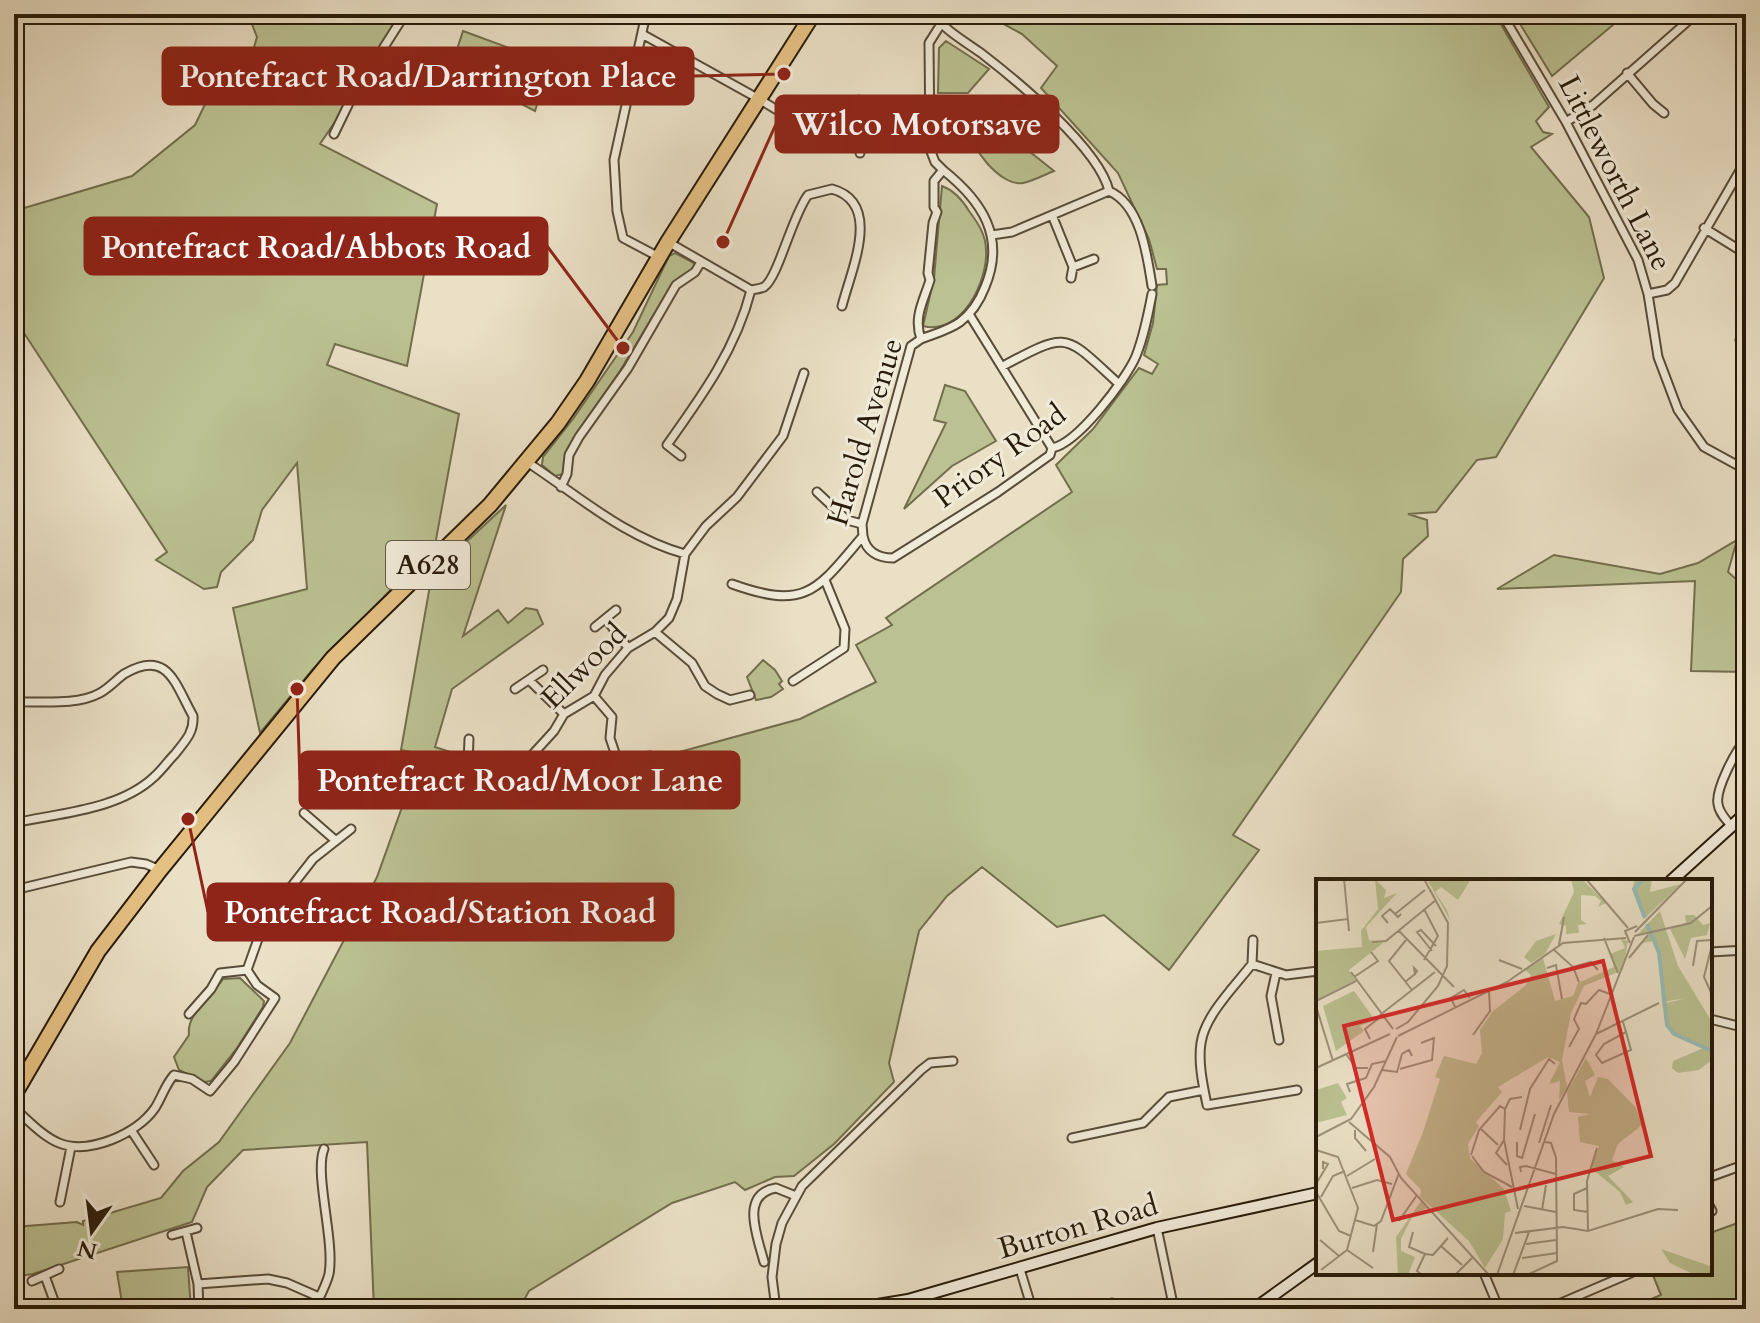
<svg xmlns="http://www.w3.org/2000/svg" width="1760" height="1323" viewBox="0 0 1760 1323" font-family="Cardo,serif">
  <rect width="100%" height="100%" fill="#eae0c6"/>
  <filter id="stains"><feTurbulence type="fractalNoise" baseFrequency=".0025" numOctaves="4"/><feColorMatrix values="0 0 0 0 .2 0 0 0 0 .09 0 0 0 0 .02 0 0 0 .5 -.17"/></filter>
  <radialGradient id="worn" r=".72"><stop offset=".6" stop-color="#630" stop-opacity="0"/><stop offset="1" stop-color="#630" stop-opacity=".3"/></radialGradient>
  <path fill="#bbc192" stroke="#726e4d" stroke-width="2" d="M248 14H400L405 19 320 144 437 204 407 366 335 344 327 365 459 414 435 545 313 669 260 733 233 608 307 589 297 463 262 510 253 540 221 572 217 587 204 589 156 560 167 552 24 333 14 227V211L132 176 195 125 226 61 249 64 257 37Z
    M996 14H1495L1549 107 1536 121 1543 132 1552 134 1531 147 1589 217 1604 278 1496 457 1477 460 1436 512 1408 514 1427 520 1428 536 1403 559 1401 592 1233 835 1259 850 1169 970 1104 915 1057 927 982 867 947 896 919 931 889 1063 894 1082 834 1144 794 1176 775 1177 745 1190 735 1182 672 1203 529 1291 519 1309H374L367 1142 243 1150 207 1187 192 1222 33 1274 18 1276 14 1273V1227L77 1222 83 1225V1221L161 1198 183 1171 219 1142 290 1043 377 877 421 754 401 750 432 574 506 505 463 636 498 610 508 623 526 608 537 610 543 624 452 689 435 747 472 759C481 775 496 783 504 800L800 719 876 682 856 645 892 625 886 618 1072 492 1056 465 1093 429 1139 368 1152 374 1158 364 1144 355 1153 323 1157 285 1167 284 1166 269H1157L1149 239 1118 173 1041 88 1057 66 1022 34 998 21Z
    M1596 14H1626L1552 76 1517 19Z
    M463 31 550 63 535 111 451 68Z
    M946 41 989 69 968 93H938L939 48Z
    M982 126 988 137 995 130 997 132 1001 129 1054 171C1044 175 1033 181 1023 183 1001 187 969 147 969 127Z
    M942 186C953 190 963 201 969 211 978 223 986 235 986 250 988 281 962 336 923 326L934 278Z
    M675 253 694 263V267L671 286 620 371 578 432 566 456 563 474 555 476 542 465 543 457 573 419 633 332 669 256Z
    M945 385 965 391 996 441 952 466 904 509 946 423 934 420Z
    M1737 540 1728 572 1746 588V672L1691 671 1695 581 1497 589 1554 555 1660 574 1698 563Z
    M763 660 775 670 782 681 779 684 783 689 771 697 756 700 747 677Z
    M240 978 264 1001 263 1007 237 1048 211 1081 204 1082 179 1070 174 1057 189 1035C186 1014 211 997 223 979Z
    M1746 1220V1309H1627L1661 1295 1652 1273H1710V1233Z
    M188 1267 191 1309H123L117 1272Z"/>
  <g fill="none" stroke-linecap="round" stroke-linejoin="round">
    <g stroke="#584c38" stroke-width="11">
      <path id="street" d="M646 14 614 160 617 211 623 238 659 257
        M933 14C946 31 964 41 981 53 1016 80 1099 148 1109 191 1141 205 1147 255 1152 286
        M1502 14 1566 122 1638 260 1648 294 1658 357 1678 410 1704 447 1746 470
        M642 34 759 99 818 135 860 136 859 100
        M1627 73 1653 104 1664 113
        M1566 122 1593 105 1696 14
        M334 134 351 99 405 14
        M860 136V153
        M1052 215 1073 267
        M1704 228 1746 254
        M992 235 1012 232 1109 191
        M668 242 751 290
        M1071 278 1073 267 1094 259
        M751 290C756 289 760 289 764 287 778 278 792 216 808 195L832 189C883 203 851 270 842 306
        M1648 294 1667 290 1675 283 1746 160
        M969 314 1052 448
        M921 339C934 334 949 330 960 322 972 313 980 300 985 287 1006 237 982 201 943 170
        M1740 340 1746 338
        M1003 366C1070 330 1064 334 1119 384
        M681 456 667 445C702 396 736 349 751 290
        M527 462C579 496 624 537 685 554
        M561 487 567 474 569 455 579 437 628 368 676 285 695 272 701 262
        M817 492 847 520 862 524
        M863 536C866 551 877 558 893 558L998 492 1050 455 1052 448C1077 444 1126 380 1136 356 1144 336 1148 315 1152 294
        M732 584C807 611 817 590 863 536L862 524 911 346 921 339C913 317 924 300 930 280L928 273 933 223 937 212 934 207V181L943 170 935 162 930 149 929 43 941 24
        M606 619 628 648
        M595 627 616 610
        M655 632 692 663 705 686 717 694 730 700 750 695
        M529 680 564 714
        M793 681 844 648 845 629 825 580
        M515 689 543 670
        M594 696 612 717 610 738 617 759 622 761 650 756
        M14 702C41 701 76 706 100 693 109 688 116 680 124 674 168 648 175 684 193 716 194 733 185 741 175 754 168 761 162 770 154 777 119 810 59 813 14 823
        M469 739 468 763 473 778 480 783 499 781 533 754 554 731 564 714 594 696 605 675 628 648 655 632 669 618 677 599 685 554 706 526 737 497 783 436 804 373
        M475 796 480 783
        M304 813 335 840
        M1731 826C1726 819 1719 813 1718 804 1715 790 1736 749 1746 740
        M14 890 131 862 146 864 160 870
        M281 910 310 929
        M1710 952 1746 950
        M1252 964 1253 940
        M1276 973 1271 996 1279 1040
        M189 1014 211 989 220 973 247 970
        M1710 1019 1746 1028
        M1297 1090 1207 1105C1203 1085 1198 1063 1201 1043 1205 1015 1235 986 1252 964L1286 975 1318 971
        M14 1108C27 1119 42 1136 59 1143 89 1155 137 1134 155 1108 162 1097 165 1085 174 1075L192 1079 210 1091 234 1062 275 998 257 985 247 970 263 925 281 910 288 891 313 859 351 829
        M131 1130 154 1165
        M1072 1138 1143 1123 1169 1097 1204 1090
        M1710 1177 1746 1164
        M60 1202 71 1147
        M1710 1207 1712 1211
        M1157 1228 1174 1309
        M186 1232 198 1284 199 1309
        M172 1235 197 1228
        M764 1262C758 1238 739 1194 776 1188L796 1196
        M1020 1269 1032 1309
        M1484 1273 1499 1309
        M45 1276 57 1309
        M32 1281 59 1269
        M198 1284 268 1279 287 1283 319 1297
        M1112 1303 1113 1309
        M314 1309C319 1298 326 1286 329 1274 335 1241 314 1173 324 1149
        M776 1309 772 1277 776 1244 782 1223 802 1186 921 1070 930 1063 953 1061
        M1154 1309 1173 1305
        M1547 1309 1631 1273"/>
    </g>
    <g stroke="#281b08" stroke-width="14">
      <path id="secondary" d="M1671 881 1746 813
        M853 1309 908 1300 1157 1228 1318 1193
        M1254 1309 1318 1263"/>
    </g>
    <g stroke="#281b08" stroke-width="18">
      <path id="highway" d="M14 1095 98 951 160 870 333 658 490 505 558 423 587 381 668 242 813 14"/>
    </g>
    <use href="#street" stroke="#f1ebda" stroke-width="7"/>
    <use href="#secondary" stroke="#f1ebda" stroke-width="10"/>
    <use href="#highway" stroke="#e5c083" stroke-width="14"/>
  </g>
  <g text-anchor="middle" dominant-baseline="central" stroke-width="6" stroke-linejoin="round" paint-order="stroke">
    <rect fill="#f1ebda" stroke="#645947" stroke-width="2" x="386" y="541" width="84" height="48" rx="6"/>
    <g font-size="28" font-weight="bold" fill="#281b08">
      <text x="428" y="565">A628</text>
    </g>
    <g font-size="30" fill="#281b08" stroke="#f1ebda">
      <text transform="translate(1615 173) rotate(63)">Littleworth Lane</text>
      <text transform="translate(865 432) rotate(-73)">Harold Avenue</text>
      <text transform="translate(1000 456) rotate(-36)">Priory Road</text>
      <text transform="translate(584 666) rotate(-45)">Ellwood</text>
      <text transform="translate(1078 1227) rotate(-16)">Burton Road</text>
    </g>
  </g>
  <g transform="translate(1316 879)">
    <rect width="396" height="396" fill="#eae0c6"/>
    <path d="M59 0 70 11 68 19 81 14 50 48 53 61 67 64 33 91 39 101 0 121V72L46 68 45 52 62 30ZM111 0H155L142 21 125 8 119 13 131 31 134 41ZM255 0H266L290 24 282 28 285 22 279 17 265 16V41L271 45 262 46 263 54 250 55V47L243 45 258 13ZM318 0H336L334 13 365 5 330 38 317 11ZM344 32 362 87 396 143V181L383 191 362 194 356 189 357 182 390 168 358 155 352 146 346 125 371 119 346 123 344 77 337 62 327 64 334 53 322 55ZM369 36H378L387 46 394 44 391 56 375 59 369 80 354 50 370 44ZM240 55 229 75 215 84 208 78 220 62ZM305 60 312 62 307 91 268 107 255 134 246 181 251 208 243 221 244 202 233 205 244 183 232 178 182 208 186 213 160 243 163 247 152 265 154 279 188 310 195 332 189 334 187 360 169 389 153 362 104 318 105 311 90 295 107 253 124 200 119 198 128 177 160 185 166 174 164 151 176 133 210 106 215 96 209 91 227 79 239 122 257 117 262 104 298 88 294 75 309 69ZM38 112 59 141 44 147 48 152 20 172 7 127ZM270 179 279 196 269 202 274 218 282 198 292 200 320 229 326 246 302 265 296 281 308 288 292 297 317 323 310 326 304 313 275 289 283 267 264 263 262 238 274 235 253 233 251 213ZM22 204 31 219 25 223 31 236 0 244V211ZM105 322 112 329 98 334 85 360V372L99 378 92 396H82L80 358ZM345 370 394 387 396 396H379L354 384Z" fill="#bbc192"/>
    <path fill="none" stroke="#98bdb7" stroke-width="4" d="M328 0 318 10 329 39M331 45 343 74 351 146 358 155 396 172"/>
    <path fill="none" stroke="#9c917a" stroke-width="2" d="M28 0 33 52M270 0 312 49M108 30 122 57 108 81M79 35 109 11M0 44 32 40M72 44 66 37 74 30 82 38 85 35M83 52 138 108M319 53 371 0M318 57 375 44 396 27M288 59 302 94M90 61 73 82 96 111M56 63 70 62 120 21M314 64 309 52 321 47M243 66 248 38M396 66 388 98 396 116M237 70 257 88 263 103M116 72 101 53 105 51 120 67M313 79 332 56M183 81 206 90M377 87 381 62 396 61M257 88 275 83 282 91M231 89 240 86 246 120M35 93 77 150M38 98 62 82 55 73M89 103 99 95 101 92 98 89 99 95M0 122 40 102M0 127 17 182M139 128 135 119 148 111 154 119M64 136 119 93M307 143 310 153 288 165 280 176 286 184 315 171 310 153M80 150 92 143 122 107 131 87 132 44 108 0M280 155 343 124M157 156 174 132 173 112M82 157 191 103 247 64 310 59M54 160 49 150 66 137M253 168 263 150 258 140 265 124 270 125 283 111 294 115M30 175 40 189H52M0 189 74 155M84 190 116 181 118 159 105 164M66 191 81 193 86 175 93 171 96 177M34 213 31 205 50 199 56 185 70 182M33 243 74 278 85 299 173 396M164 249 182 266M39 251V259L50 272M204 251 214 210 233 180 239 185M0 258 35 240 58 208 81 158M188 261 180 274 191 286M201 263V277L206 279 219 235M223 264 235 226M0 271 22 278 42 329 31 371 5 391M155 276 163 251 184 227 189 230M156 277 168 293 196 308M205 293 204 288 210 287 240 295M31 297 59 280M0 305 12 285 7 283V290M36 309 61 301 76 305M271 309 258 315V331L272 333M0 313 23 352 35 357M5 318 17 297 29 292M208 327 240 333M202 330 188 261 189 230 194 220 206 218M226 331 230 306M39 341 58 347 65 342 83 294M83 342 101 316M272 352 271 302 281 269M97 353 93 368 109 375M199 354 247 348 272 352 342 330 362 331M4 361 23 377M210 365 240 361M125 367 146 386M31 371 57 389M57 373 61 345M109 375 117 376 132 359M206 379 241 374M106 396 101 392 109 375M139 396 156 379M181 396 238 235 280 155 318 58M197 396 213 353M211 396 241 382 240 279 235 264 229 263"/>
    <path fill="#d62828" fill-opacity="0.15" stroke="#d62828" stroke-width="4" d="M287 82 335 277 77 341 28 147Z"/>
    <rect width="396" height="396" fill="none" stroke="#281b08" stroke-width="4"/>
  </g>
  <path fill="none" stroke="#8f2418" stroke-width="3" d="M784 74L693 76M723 242L776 124M623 348L547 246M297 689L300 780M188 819L208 912"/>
  <g fill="#8f2418" stroke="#f1ebda" stroke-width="3">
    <circle cx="784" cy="74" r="8"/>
    <circle cx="723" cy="242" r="8"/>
    <circle cx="623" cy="348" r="8"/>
    <circle cx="297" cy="689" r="8"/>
    <circle cx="188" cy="819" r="8"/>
  </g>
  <g fill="#8f2418" stroke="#8f2418" stroke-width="3">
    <rect x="163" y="48" width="530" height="56" rx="8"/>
    <rect x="776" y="96" width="282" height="56" rx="8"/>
    <rect x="85" y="218" width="462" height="56" rx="8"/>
    <rect x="300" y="752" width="439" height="56" rx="8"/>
    <rect x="208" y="884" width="465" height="56" rx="8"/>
  </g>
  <g font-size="32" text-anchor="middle" font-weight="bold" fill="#fff">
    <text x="428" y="87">Pontefract Road/Darrington Place</text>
    <text x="917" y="135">Wilco Motorsave</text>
    <text x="316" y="258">Pontefract Road/Abbots Road</text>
    <text x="520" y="791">Pontefract Road/Moor Lane</text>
    <text x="440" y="923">Pontefract Road/Station Road</text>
  </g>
  <rect width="1760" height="1323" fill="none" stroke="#eae0c6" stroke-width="48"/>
  <rect x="16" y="16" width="1728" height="1291" fill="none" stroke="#281b08" stroke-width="4"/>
  <rect x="24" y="24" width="1712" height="1275" fill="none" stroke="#281b08" stroke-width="2"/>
  <g transform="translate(92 1231) rotate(194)" stroke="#f1ebda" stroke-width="6" paint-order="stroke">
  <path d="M0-6L14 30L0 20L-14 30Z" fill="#281b08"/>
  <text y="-12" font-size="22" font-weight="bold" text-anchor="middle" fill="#281b08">N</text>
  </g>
  <rect width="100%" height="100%" filter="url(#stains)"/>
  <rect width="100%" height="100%" fill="url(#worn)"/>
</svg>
